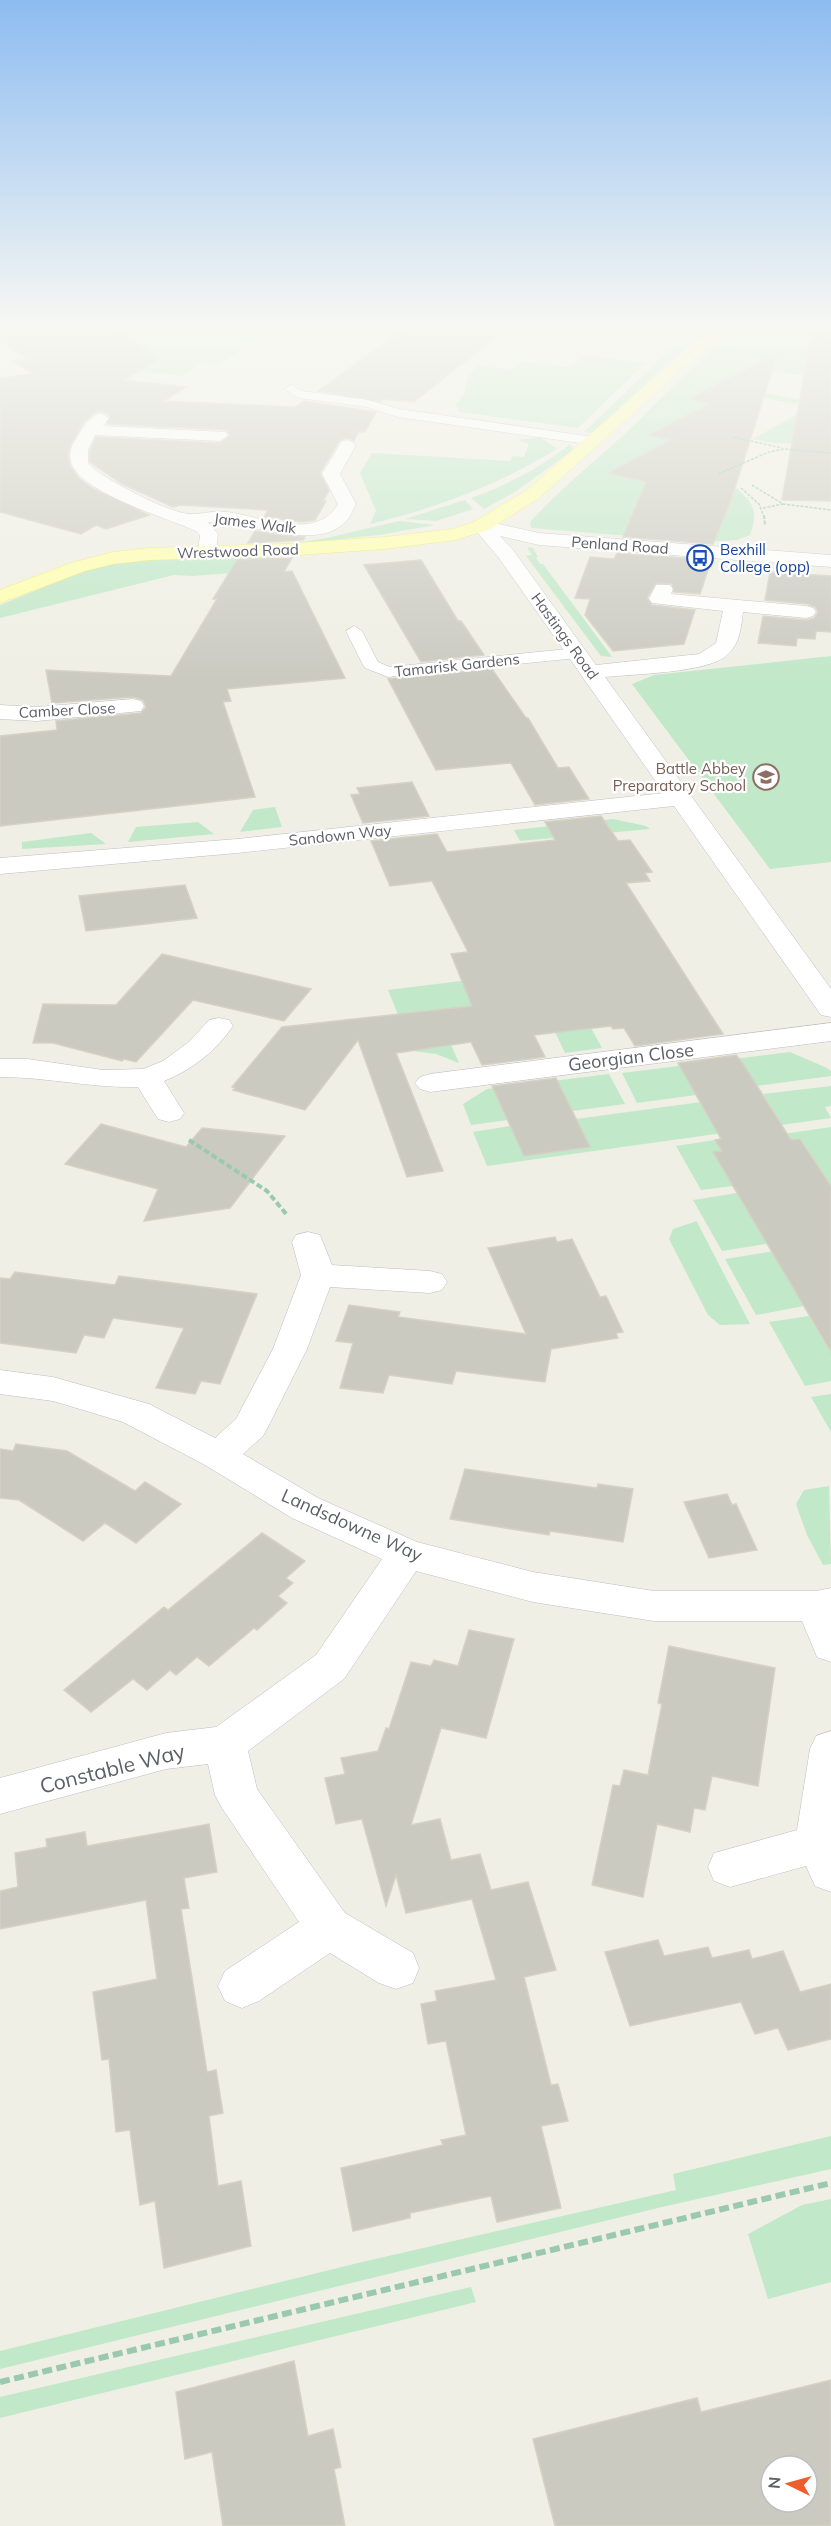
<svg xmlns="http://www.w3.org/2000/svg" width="831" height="2526" viewBox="0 0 831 2526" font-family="Mulish,sans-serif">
  <rect width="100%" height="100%" fill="#f0efe5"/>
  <path fill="#c1e8c8" d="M150 326H279L218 365 201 363 182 376 73 362Z
    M694 326H716L688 345 592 433 584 432Z
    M746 326H831V381L752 366 719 384 801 400 795 404 720 389 716 391 706 389 687 399 717 405 677 426 669 424 649 434 680 442 640 464 630 461 609 472 639 481 647 479 631 518 737 489C755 504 758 513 750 535L737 540 702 542 531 528 530 522C561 488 598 459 632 427 668 392 703 353 746 326Z
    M586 355 645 363 578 428 459 412 456 404 465 393 467 379 477 365 509 370 524 361 569 367Z
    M810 407 813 444 774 443 753 439Z
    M540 437 557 449C498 485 437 508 370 524L376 511 360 473 372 453 510 461 512 456 524 457 529 444 518 440Z
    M570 444 573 450 515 492 484 509 471 498C507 485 540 468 570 444Z
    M465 500 473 509 436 521 405 519Z
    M399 521 435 525 379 535 284 545 327 538Z
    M527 547 533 548 538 557 536 558 540 564H543L612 657 601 656 526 556 532 555Z
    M270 555 275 570 192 576 174 575 0 618V605L84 571 122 562 155 558Z
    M831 656V862L770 869 632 684 654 675Z
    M275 807 282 827 240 832 253 810Z
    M613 819 646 826 650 829 520 841 514 830Z
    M198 822 214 834 128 842 136 827Z
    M91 833 106 844 22 849V842Z
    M559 969 602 1048 565 1053 555 1032 491 1004 402 1014 445 1046 451 1045 459 1063 436 1054 413 1051 388 990Z
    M790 1052 827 1068 831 1071V1076L757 1086 742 1062 683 1070 696 1095 637 1103 622 1073Z
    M609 1074 625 1104 572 1111 496 1093 508 1120 471 1125 463 1104 487 1089Z
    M831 1086V1106L825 1107 831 1118 487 1166 473 1132 510 1126 524 1156 589 1147 576 1119 701 1102 778 1120 763 1094Z
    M831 1127V1205L821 1171 801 1139 788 1141 783 1134Z
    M715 1140 722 1151 713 1153 733 1186 701 1190 676 1146Z
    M737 1193 752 1219 762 1217 777 1242 722 1251 693 1200Z
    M697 1221V1222L750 1324 720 1325 708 1315 669 1239 673 1229Z
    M781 1250 791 1266 781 1268 804 1306 756 1315 725 1259Z
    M809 1316 828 1348H831V1381L805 1386 769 1322Z
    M831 1394V1432L811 1397Z
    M829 1486 831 1564 823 1565 807 1535 796 1504 804 1490Z
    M831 2136V2169L662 2207 0 2369V2351L358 2263 676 2190 673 2174Z
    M831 2199V2282L768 2299 748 2234 802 2205Z
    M471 2287 476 2302 0 2418V2397Z"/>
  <path fill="#cbcac1" stroke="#d5d2c3" stroke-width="1.5" fill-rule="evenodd" d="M0 326H113L160 359 124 380 186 387 164 401 295 407 304 401 376 412 365 432H358L354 441 348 438 340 440 320 473 329 491 323 501H326L315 520 302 522 264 517 268 510 181 505 173 507 122 484 90 462V450L96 437 220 443 230 435 226 430 107 424 110 416 102 411 96 412 84 422 71 444 68 455 70 466 79 478 92 488 149 515 106 529 96 525 81 534 0 512V378L32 374 14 361 27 359 0 340Z
    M408 326H510L414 402 383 399 381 402 318 391Z
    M812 330 831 331V501L782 500Z
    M778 353 731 500 713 544 623 537 646 482 608 473 671 440 648 435 709 404 688 399Z
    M255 531 281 535 305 537 303 540 248 543Z
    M617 553 708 560 705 566 709 567 700 594 674 592 672 584 656 583 647 598 652 605 695 610 684 644 613 651 585 615 590 599 575 598 590 557 614 559Z
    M292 558 284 572 292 571 345 678 227 689 231 701 223 702 255 797 0 826V736L57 730 56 721 141 713 146 707 143 700 133 697 52 703 46 670 171 676 217 599H213L237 560Z
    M421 560 458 621H461L484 655 421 662 364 565Z
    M770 572 831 576V632L816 631 815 639 797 638 796 646 758 643 763 616 806 620 814 618 818 612 815 607 807 604 765 600Z
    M492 669 526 718H528L558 768 569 767 589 799 535 805 511 763 436 770 388 679Z
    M412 782 429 816 363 823 351 795 360 794 357 788Z
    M601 816 618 841 630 840 652 872 645 873 650 881 626 883 723 1034 635 1046 624 1028 613 1029 611 1026 534 1035 545 1057 482 1065 471 1042 396 1053 443 1171 407 1177 358 1040 305 1110 233 1090 235 1088 232 1087 282 1027 472 1006 451 954 468 952 432 881 390 886 371 841 437 834 447 852 555 840 545 822Z
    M185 885 197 918 86 931 79 896Z
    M162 954 311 989 284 1021 193 1000 136 1062 124 1059 122 1061 53 1043H33L43 1004 116 1005Z
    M736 1055 742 1062 791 1140 800 1139 831 1186V1352L713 1152 722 1151 715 1140 721 1139 678 1063Z
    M556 1078 590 1147 524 1156 492 1086Z
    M101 1124 186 1147 202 1128 285 1136 230 1208 144 1221 158 1189 65 1164Z
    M555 1237 557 1242 572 1239 600 1297 606 1296 623 1332 616 1333 618 1338 551 1349 545 1382 456 1371 452 1384 389 1375 383 1393 340 1388 353 1343 336 1341 349 1305 400 1312 398 1317 526 1334 488 1248Z
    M15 1272 115 1285 119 1276 257 1294 220 1384 201 1381 195 1394 156 1388 184 1328 113 1318 104 1338 84 1335 76 1353 0 1343V1278L10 1279Z
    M16 1444 67 1451 135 1491 145 1482 181 1504 136 1543 105 1523 83 1541 19 1500 0 1498V1449L13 1451Z
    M465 1469 597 1488 598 1484 633 1489 623 1542 550 1531 549 1535 450 1519Z
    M727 1494 732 1505 736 1504 757 1550 709 1558 684 1502Z
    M262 1533 305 1561 286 1578 293 1583 278 1596 287 1603 257 1630 254 1628 209 1666 197 1657 176 1675 170 1670 147 1690 133 1679 91 1712 64 1690 164 1607 168 1610Z
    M469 1630 514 1639 486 1738 441 1728 411 1825 440 1819 451 1860 480 1854 491 1890 528 1882 556 1970 524 1977 551 2085 558 2084 568 2121 541 2126 561 2208 497 2222 491 2196 410 2213V2218L353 2231 341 2168 443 2145 441 2140 466 2135 446 2041 428 2044 421 2004 437 2001 435 1991 496 1980 472 1899 406 1913 396 1875 386 1906 362 1819 336 1824 325 1778 345 1774 341 1758 378 1751 386 1728 389 1729 411 1662 431 1666 434 1660 458 1666Z
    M669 1646 775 1668 758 1786 712 1776 705 1810 694 1808 690 1832 657 1824 643 1897 592 1885 613 1785 620 1786 624 1770 648 1775 662 1704 658 1703Z
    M209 1824 217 1872 184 1878 189 1908 181 1909 207 2072 216 2070 223 2113 209 2116 218 2186 241 2181 251 2246 164 2268 155 2201 140 2205 130 2130 116 2132 109 2059 102 2060 93 1992 157 1979 146 1900 0 1929V1891L18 1887 15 1853 47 1847 46 1839 85 1832 87 1846Z
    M658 1940 664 1956 708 1947 712 1958 749 1950 752 1959 783 1951 800 1992 831 1984V2039L788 2050 778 2028 755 2034 741 2002 630 2026 605 1952Z
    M294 2361 308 2436 333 2429 341 2467 334 2469 345 2526H223L212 2452 185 2459 176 2392Z
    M831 2380V2526H555L533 2439 697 2398 701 2412ZM771 2466H807V2502H771Z"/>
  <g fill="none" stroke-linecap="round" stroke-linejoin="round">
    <g stroke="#bdbec4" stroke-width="1">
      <path id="service" d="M291 385 302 391 368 400 399 409 594 437 600 441 594 445 398 417 367 407 299 398 285 389Z
        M354 626 362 631 378 662 390 667 577 648 585 653 577 658 388 677 365 668 363 665 346 631Z"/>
    </g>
    <g stroke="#bdbec4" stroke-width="1">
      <path id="minor" d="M561 326H575L567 331 562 330Z
        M101 413 109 418 103 426 226 432 228 436 220 441 95 435 88 450V463C100 478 173 515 191 514 203 514 215 510 227 512 261 516 317 542 338 504L322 474 342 441 348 440 356 445 340 474 356 504C353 509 351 516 347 520 319 554 245 520 208 522L218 534 216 552 214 556H200L198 552 200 535 196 531C165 517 87 495 72 465 68 456 71 446 76 439 81 429 90 416 101 413Z
        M481 520 539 533 831 555V567L539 545 500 536 513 550 596 665 699 654 716 643 723 611 652 603 649 599 656 585H670L673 589 671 594 806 606 813 608 816 612 813 616 806 618 743 612C741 628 740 644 727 655 708 673 633 674 605 677L831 989V1017L821 1015 674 806 237 853 0 874V858L237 839 664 793 499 558 472 526 474 522Z
        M133 699 141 701 144 706 141 711 37 721 0 719V705L37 707Z
        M219 1018 229 1020 233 1026C216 1051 192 1070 164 1081L184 1113 180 1119 169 1122 158 1119 138 1087C90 1088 47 1077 0 1077V1059H28L103 1070 143 1069 163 1061 190 1041 209 1020Z
        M831 1023V1041L430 1092 420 1089 415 1083 420 1077 430 1074Z
        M308 1232 320 1235 332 1265 430 1271 442 1274 447 1282 442 1290 430 1293 330 1287 307 1349 268 1427 263 1436 243 1454 318 1498 417 1542 533 1572 654 1591H816L831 1588V1662L817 1657 802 1621H654L533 1602 416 1571 344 1679 248 1751 257 1789 345 1913 413 1953 419 1968 413 1983 396 1989 379 1983 330 1953 259 2001 242 2008 225 2001 218 1986 225 1971 299 1922 222 1808 215 1795 208 1764 166 1769 0 1814V1778L166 1733 216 1727 316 1655 382 1559 292 1518 205 1465 123 1422 53 1401 0 1394V1370L53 1377 149 1404 215 1438 236 1419 273 1349 301 1275 292 1242 296 1235Z
        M831 1731V1892L815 1886 806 1866 730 1887 714 1881 708 1867 714 1853 797 1830 810 1749 816 1736Z"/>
    </g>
    <g stroke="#f5e559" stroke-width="1">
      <path id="primary" d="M719 326H736L704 349 539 498 488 530 455 540 385 549 283 556 149 560 113 564 85 571 0 603V590L71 563 113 552 149 548 283 544 385 537 453 529 474 522 527 490 694 343Z"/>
    </g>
    <path stroke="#9ac9b0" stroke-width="1.5" stroke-dasharray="3 1.5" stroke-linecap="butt" d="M733 437 782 448
      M718 474 769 452 784 449 831 453
      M752 485 783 504 831 510
      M741 488 759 504 764 517
      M763 508 783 504"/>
    <path stroke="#9ac9b0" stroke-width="2" stroke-dasharray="4 1.5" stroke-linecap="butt" d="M764 515 765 526"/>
    <path stroke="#9ac9b0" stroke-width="4" stroke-dasharray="6 3" stroke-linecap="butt" d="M189 1140 267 1191 287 1215"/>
    <path stroke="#9ac9b0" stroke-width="6" stroke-dasharray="10 4.5" stroke-linecap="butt" d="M0 2382 831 2183"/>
    <use href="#service" fill="#fff" fill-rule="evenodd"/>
    <use href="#minor" fill="#fff" fill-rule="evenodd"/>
    <use href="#primary" fill="#feffab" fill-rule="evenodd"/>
  </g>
  <linearGradient id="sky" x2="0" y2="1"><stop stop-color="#8dbcf1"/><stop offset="0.48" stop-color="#f8f8f3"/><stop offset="1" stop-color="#f8f8f3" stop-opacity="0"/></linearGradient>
  <rect width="831" height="679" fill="url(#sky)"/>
  <defs>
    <g id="bus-ring" transform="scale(1.35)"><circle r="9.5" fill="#fff" stroke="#1a4fb4" stroke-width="1.5"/><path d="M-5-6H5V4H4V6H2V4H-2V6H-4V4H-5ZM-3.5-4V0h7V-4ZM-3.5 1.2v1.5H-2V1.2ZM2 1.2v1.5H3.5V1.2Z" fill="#1a4fb4"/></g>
    <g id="school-ring" transform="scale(1.35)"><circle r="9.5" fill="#fff" stroke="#8d6e63" stroke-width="1.5"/><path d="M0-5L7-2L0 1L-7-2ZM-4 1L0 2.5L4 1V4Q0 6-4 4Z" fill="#8d6e63"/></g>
  </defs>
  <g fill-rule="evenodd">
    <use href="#bus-ring" x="700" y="558"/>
    <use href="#school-ring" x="766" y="777"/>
  </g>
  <g text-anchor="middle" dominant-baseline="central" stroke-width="4.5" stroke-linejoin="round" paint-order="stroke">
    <g font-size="15" fill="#5d5f66" stroke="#fff">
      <text transform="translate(255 523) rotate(7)">James Walk</text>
      <text transform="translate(620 545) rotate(4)">Penland Road</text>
      <text transform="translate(238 551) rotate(-2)">Wrestwood Road</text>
      <text transform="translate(565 636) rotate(54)">Hastings Road</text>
      <text transform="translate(457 665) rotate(-6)">Tamarisk Gardens</text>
      <text transform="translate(67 710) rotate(-3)">Camber Close</text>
      <text transform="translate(340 835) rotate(-6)">Sandown Way</text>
    </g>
    <g font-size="15" fill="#164399" stroke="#fff" text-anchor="start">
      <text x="720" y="549">Bexhill<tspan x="720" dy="17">College (opp)</tspan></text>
    </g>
    <g font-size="15" fill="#785e54" stroke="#fff" text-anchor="end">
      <text x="746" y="768">Battle Abbey<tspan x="746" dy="17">Preparatory School</tspan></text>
    </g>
    <g font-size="18" fill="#5d5f66" stroke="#fff">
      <text transform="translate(631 1057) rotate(-7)">Georgian Close</text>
      <text transform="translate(352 1525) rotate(24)">Landsdowne Way</text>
    </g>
    <g font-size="21" fill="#5d5f66" stroke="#fff">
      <text transform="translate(112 1768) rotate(-14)">Constable Way</text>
    </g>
  </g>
  <g transform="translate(789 2484) rotate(275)"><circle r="28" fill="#ffffff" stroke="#bebfc2" stroke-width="1.5"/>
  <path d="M0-4.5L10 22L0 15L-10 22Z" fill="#ee5e2d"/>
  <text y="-9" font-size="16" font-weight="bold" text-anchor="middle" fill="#5d5f66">N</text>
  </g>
</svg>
